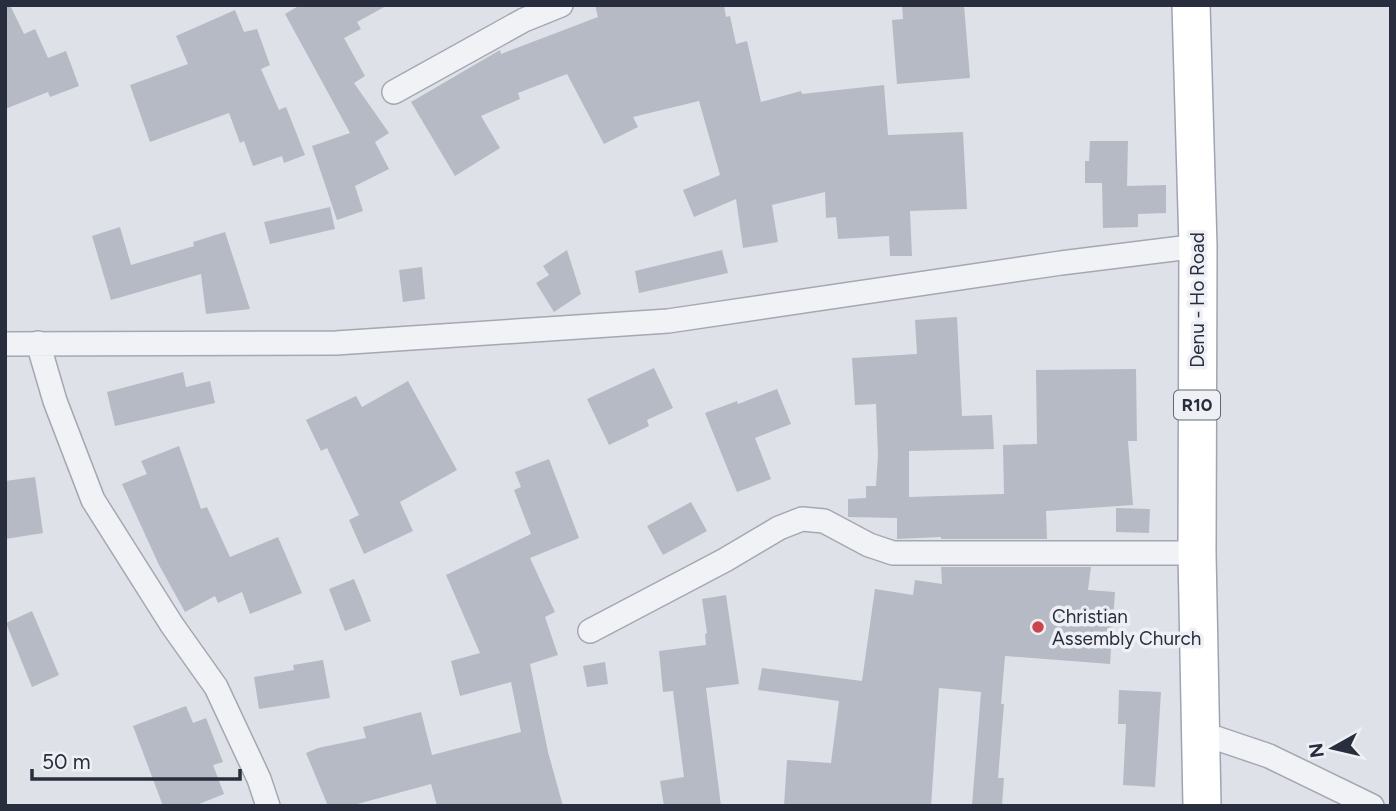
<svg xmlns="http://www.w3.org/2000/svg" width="1396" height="811" viewBox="0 0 1396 811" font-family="Figtree,sans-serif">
  <rect width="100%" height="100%" fill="#dee1e8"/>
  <path fill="#b6bac4" d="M5 5H10L24 34 35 29 48 58 66 51 79 86 50 97 48 92 5 109Z
    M300 5H388L357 22 361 29 344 38 365 76 354 83 389 133 375 142 389 169 355 186 363 211 337 220 312 146 350 133 285 14Z
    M595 5H724L726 17 730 16 736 44 747 41 761 102 801 91 802 94 884 85 888 135 963 132 967 209 910 211 912 256H890L889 236 838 239 836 217 826 218 825 192 772 205 778 242 743 248 736 199 694 217 683 190 720 175 699 101 633 117 638 127 604 144 567 74 518 93 520 99 481 116 500 148 455 176 411 102 500 50 501 54 598 17Z
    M902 5H964L970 78 897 84 892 20 903 19Z
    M235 10 244 32 257 29 270 65 261 69 279 110 286 107 305 155 284 163 282 156 253 166 244 141 240 143 229 113 150 142 130 85 188 64 176 36Z
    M1090 141H1128L1127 186 1166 185V213L1138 214V227L1103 228 1102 183H1085V161H1089Z
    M330 207 335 229 270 244 264 222Z
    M120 227 131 265 194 246 193 242 225 232 250 309 206 314 201 274 111 300 92 236Z
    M567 250 581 294 554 312 536 283 549 275 543 266Z
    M722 250 728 273 639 293 635 271Z
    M422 267 425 299 403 302 399 270Z
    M957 317 962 416 992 415 994 449 909 451V497L1004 494 1003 445 1037 444 1036 370 1136 369 1137 441H1128L1133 505 1046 511 1047 539H941V537L897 539V518L848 517V499L866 498V486H876L878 455 876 404 855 405 852 358 917 354 915 320Z
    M654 368 673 408 647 420 649 426 609 445 587 399Z
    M183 372 186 387 210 381 215 403 115 426 107 392Z
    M408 381 457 470 400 502 413 531 364 554 349 520 359 515 327 448 321 451 306 420 356 396 362 407Z
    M777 389 791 424 755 438 771 479 737 492 705 413 737 401 738 404Z
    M179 446 201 509 207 507 230 557 278 537 302 593 250 614 242 592 218 603 215 596 185 612 159 565 122 484 147 474 141 461Z
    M549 459 579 538 530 558 555 612 545 617 558 655 530 664 548 752 563 806H437L431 784 350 806H328L306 753 318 748 366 738 363 727 421 712 432 755 521 732 511 682 460 696 451 661 480 653 446 575 531 534 514 490 521 487 515 472Z
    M35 477 43 533 5 539V481Z
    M691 502 707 531 663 555 647 526Z
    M1116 508 1150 509 1149 533 1116 532Z
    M941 567H1091L1088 590 1115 592 1110 664 1005 656 1001 704H1004L998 778H1004L1002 806H972L981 692 939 688 931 806H784L787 760 831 763 839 701 758 690 762 668 862 681 875 589 913 595 915 580 942 584Z
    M354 579 371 621 345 631 329 589Z
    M726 595 739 684 706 688 721 806H664L660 781 684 777 673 691 663 692 659 651 706 645 705 634 707 633 702 599Z
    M32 611 59 675 32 687 6 623Z
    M323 660 330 698 259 709 254 677 294 670 293 665Z
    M605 662 608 684 587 687 583 666Z
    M1119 690 1161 692 1155 787 1123 785 1126 724H1118Z
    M186 706 193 723 206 718 223 762 213 765 224 794 194 806H163L133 726Z"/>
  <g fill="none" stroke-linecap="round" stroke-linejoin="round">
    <g stroke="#a4a8b2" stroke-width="26">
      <path id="minor" d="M394 92 524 20 561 5
        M38 343 55 401 93 500 172 625 216 687 259 779 268 806
        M5 344 336 343 668 321 1061 263 1198 246
        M590 631 725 560 779 528 802 519 824 521 869 545 893 553H1197
        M1201 733 1269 756 1372 806"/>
    </g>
    <g stroke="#9ea4b3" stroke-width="40">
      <path id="primary" d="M1191 5 1198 246 1197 553 1202 806"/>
    </g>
    <use href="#minor" stroke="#f1f2f6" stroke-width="23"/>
    <use href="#primary" stroke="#fff" stroke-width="37"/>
  </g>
  <circle fill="#cb454b" stroke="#eef0f5" stroke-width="2.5" cx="1038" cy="627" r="7"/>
  <g text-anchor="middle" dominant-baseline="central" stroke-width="7" stroke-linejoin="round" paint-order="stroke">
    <rect fill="#eef0f5" stroke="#636875" stroke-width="2" x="1174" y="390.5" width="46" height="29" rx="5"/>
    <g font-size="18" font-weight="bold" fill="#282e3e">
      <text x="1197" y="405">R10</text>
    </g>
    <g font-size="19" fill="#282e3e" stroke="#eef0f5">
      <text transform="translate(1197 300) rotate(-90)">Denu - Ho Road</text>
    </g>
    <g font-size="19" fill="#282e3e" stroke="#eef0f5" text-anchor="start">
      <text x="1052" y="616">Christian<tspan x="1052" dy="22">Assembly Church</tspan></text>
    </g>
  </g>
  <rect width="1396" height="811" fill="none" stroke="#282e3e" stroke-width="14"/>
  <g transform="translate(1333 748) rotate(262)" stroke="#eef0f5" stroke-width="5" paint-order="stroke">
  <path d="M0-5L12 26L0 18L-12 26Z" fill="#282e3e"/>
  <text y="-10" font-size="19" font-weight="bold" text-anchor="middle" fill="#282e3e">N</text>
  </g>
  <path d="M32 769v10h208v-10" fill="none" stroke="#282e3e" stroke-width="3.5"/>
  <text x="42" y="769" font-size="21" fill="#282e3e" stroke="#eef0f5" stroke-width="5" paint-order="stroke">50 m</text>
</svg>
